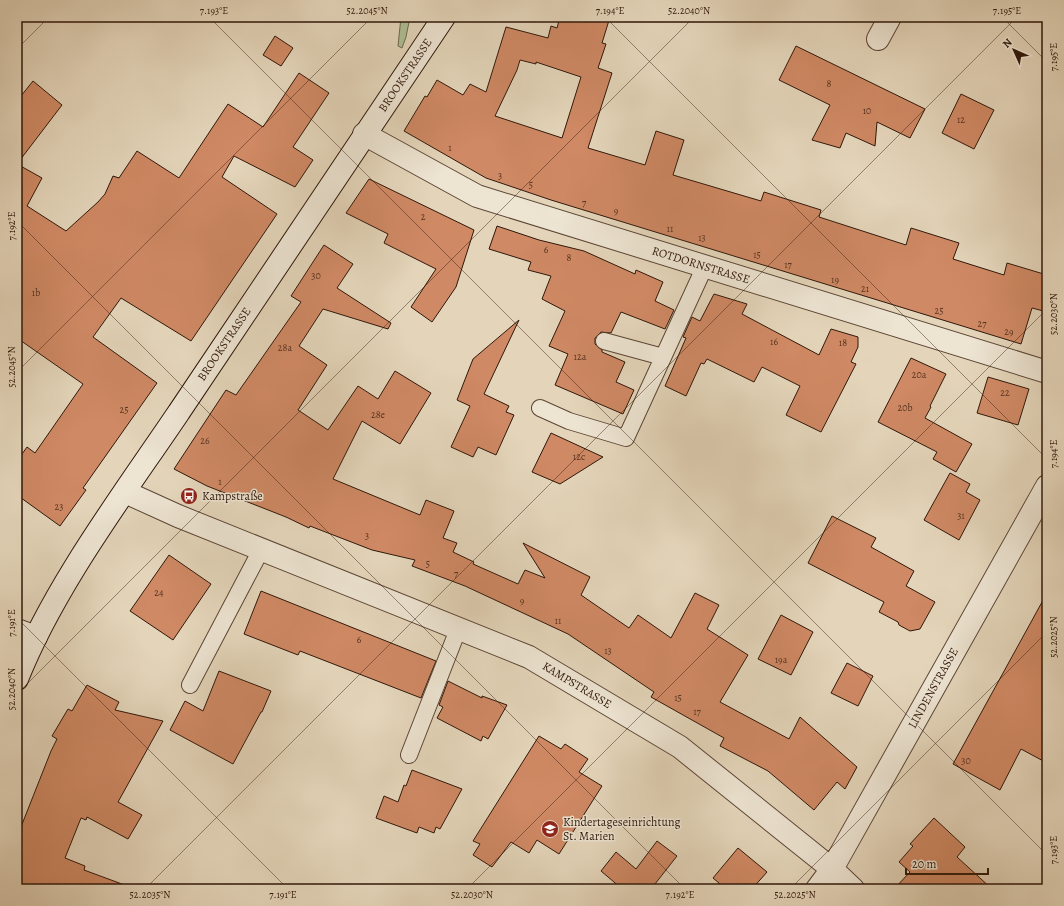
<svg xmlns="http://www.w3.org/2000/svg" width="1064" height="906" viewBox="0 0 1064 906" font-family="Alegreya,serif">
  <rect width="100%" height="100%" fill="#e4d5ba"/>
  <filter id="stains"><feTurbulence type="fractalNoise" baseFrequency=".005" numOctaves="4"/><feColorMatrix values="0 0 0 0 .2 0 0 0 0 .09 0 0 0 0 .02 0 0 0 .5 -.17"/></filter>
  <radialGradient id="worn" r=".72"><stop offset=".6" stop-color="#630" stop-opacity="0"/><stop offset="1" stop-color="#630" stop-opacity=".3"/></radialGradient>
  <path fill="#aebe95" stroke="#6e6a50" d="M401 17H410L406 37 402 48 398 46Z"/>
  <path fill="#cf8964" stroke="#2f170a" fill-rule="evenodd" d="M560 17H610L602 43 606 44 598 68 612 73 588 148 645 165 656 131 684 140 673 175 761 201 764 192 821 210 819 217 906 245 911 228 959 243 953 259 1004 275 1007 263 1047 275V312L1032 308 1021 344 551 200 486 178 404 131 425 96 427 97 437 80 463 95 470 84 486 92 506 27 548 38 551 26 557 28ZM520 60 536 64V62L581 77 562 138 495 116 517 70Z
    M275 36 293 48 281 66 263 55Z
    M796 46 925 109 910 138 877 122 875 146 846 133 840 148 812 140 830 105 779 80Z
    M299 73 329 93 293 147 313 160 295 187 234 156 222 177 277 214 191 341 121 298 93 337 157 383 83 488 86 490 60 526 17 495V461L27 447 35 453 83 384 17 338V101L33 81 62 105 17 164 42 178 27 206 66 231 98 202 105 194 113 176 119 178 137 151 179 178 228 104 263 127Z
    M961 94 994 110 974 149 942 133Z
    M369 179 474 230 456 287 432 322 411 307 436 269 384 243 388 234 346 213Z
    M497 226 539 240 584 251 635 274 636 270 663 282 655 301 674 310 665 329 621 312 611 333 601 332 595 338V344L602 350V352L625 362 616 382 634 390 623 414 555 385 568 354 549 346 565 311 542 299 551 276 528 270 531 262 489 249Z
    M324 245 353 264 337 288 391 323 388 329 323 309 299 346 327 365 298 410 328 430 358 386 378 399 395 371 431 393 400 444 362 421 333 479 420 515 426 500 454 511 443 538 457 543 453 552 474 562 473 564 518 584 525 570 545 578 523 543 590 577 581 595 629 628 638 615 671 638 695 593 719 605 707 629 748 655 720 702 789 739 800 717 857 767 845 789 837 782 814 810 768 771 720 746 724 738 651 697 654 692 568 634 465 586 412 566 415 560 372 550 310 526 309 528 286 517 207 486 174 469 226 390 236 395 301 302 291 296Z
    M714 294 747 304 742 314 819 355 831 329 858 337V347L851 362 856 364 821 432 786 415 800 386 762 367 754 382 707 359 704 364 701 363 686 396 665 386 686 338 683 337 692 317 700 321Z
    M519 320 484 394 509 406 506 412 514 415 496 455 478 447 473 457 451 447 470 406 457 400 473 359Z
    M911 358 946 374 930 406 931 407 925 418 972 444 956 472 933 459 937 452 878 422Z
    M988 377 1029 389 1018 425 977 413Z
    M551 433 603 457 560 484 532 472Z
    M950 473 970 484 966 492 980 500 959 540 924 520Z
    M832 516 876 538 871 547 914 571 906 586 935 602 920 629 910 631 899 625 898 622 879 612 884 602 808 563Z
    M169 555 211 584 173 640 130 611Z
    M261 591 436 661 421 698 300 651 298 655 244 634Z
    M1047 593V763L1021 749 1000 790 953 764Z
    M781 615 813 632 791 675 758 659Z
    M847 663 873 676 858 706 831 693Z
    M219 671 271 691 262 712H261L233 764 170 730 185 701 203 711Z
    M448 681 482 698V696L507 705 488 739 483 736 481 741 437 718 443 707 439 705Z
    M87 685 119 702 115 710 163 721 118 802 142 815 128 839 87 817 86 820 81 818 65 858 85 866 84 870 130 887 129 889H17V837L51 751 57 739 52 736 68 709 72 711Z
    M539 736 561 749 565 744 588 759 579 772 602 786 559 854 537 840 529 853 511 842 492 867 473 855 480 844 473 841Z
    M412 770 462 789 440 829 436 827 434 833 419 827 417 833 376 818 384 796 398 802 404 785 406 786Z
    M934 818 965 847 957 857 992 889H894L910 872 899 862 913 846 910 844Z
    M657 841 677 856 655 884 660 889H620L621 888 601 871 616 852 636 869Z
    M738 848 767 872 752 889H726L713 878Z"/>
  <g fill="none" stroke-linecap="round" stroke-linejoin="round">
    <g stroke="#5c4636" stroke-width="18">
      <path id="service" d="M604 341 663 357
        M540 408 569 421 626 438 705 266
        M190 685 262 548
        M409 755 459 627"/>
    </g>
    <g stroke="#5c4636" stroke-width="24">
      <path id="minor" d="M878 39 890 17
        M364 134 477 196 1047 372
        M125 492 178 516 529 657 680 747 832 869 853 889
        M17 630 36 637
        M817 889 832 869 1047 486"/>
    </g>
    <g stroke="#2f170a" stroke-width="24">
      <path id="secondary" d="M17 679C54 586 123 495 179 412 267 280 355 148 444 17"/>
    </g>
    <use href="#service" stroke="#ede4d2" stroke-width="16"/>
    <use href="#minor" stroke="#ede4d2" stroke-width="22"/>
    <use href="#secondary" stroke="#ede4d2" stroke-width="22"/>
  </g>
  <path fill="none" stroke="#2f170a" stroke-width="1" stroke-opacity="0.45" d="M209 17 1047 855M605 17 1047 459M1002 17 1047 62M17 49 49 17M17 221 685 889M17 372 372 17M17 618 288 889M17 694 694 17M145 889 1017 17M467 889 1047 309M790 889 1047 632"/>
  <defs>
    <g id="bus-disc" transform="scale(0.9)"><circle r="9.5" fill="#8f2418" stroke="#ede4d2"/><path d="M-5-6H5V4H4V6H2V4H-2V6H-4V4H-5ZM-3.5-4V0h7V-4ZM-3.5 1.2v1.5H-2V1.2ZM2 1.2v1.5H3.5V1.2Z" fill="#fff"/></g>
    <g id="school-disc" transform="scale(0.9)"><circle r="9.5" fill="#8f2418" stroke="#ede4d2"/><path d="M0-5L7-2L0 1L-7-2ZM-4 1L0 2.5L4 1V4Q0 6-4 4Z" fill="#fff"/></g>
  </defs>
  <g fill-rule="evenodd">
    <use href="#bus-disc" x="189" y="496"/>
    <use href="#school-disc" x="550" y="829"/>
  </g>
  <g text-anchor="middle" dominant-baseline="central" stroke-width="3" stroke-linejoin="round" paint-order="stroke">
    <g font-size="10" fill="#573420">
      <text x="829" y="83">8</text>
      <text x="867" y="110">10</text>
      <text x="961" y="119">12</text>
      <text x="450" y="147">1</text>
      <text x="500" y="175">3</text>
      <text x="531" y="184">5</text>
      <text x="584" y="202">7</text>
      <text x="616" y="210">9</text>
      <text x="423" y="216">2</text>
      <text x="670" y="228">11</text>
      <text x="702" y="237">13</text>
      <text x="546" y="249">6</text>
      <text x="757" y="254">15</text>
      <text x="569" y="257">8</text>
      <text x="788" y="264">17</text>
      <text x="316" y="275">30</text>
      <text x="835" y="279">19</text>
      <text x="865" y="288">21</text>
      <text x="36" y="292">1b</text>
      <text x="939" y="310">25</text>
      <text x="982" y="323">27</text>
      <text x="1009" y="331">29</text>
      <text x="774" y="341">16</text>
      <text x="843" y="342">18</text>
      <text x="285" y="347">28a</text>
      <text x="580" y="356">12a</text>
      <text x="919" y="374">20a</text>
      <text x="1005" y="392">22</text>
      <text x="905" y="407">20b</text>
      <text x="124" y="409">25</text>
      <text x="378" y="414">28e</text>
      <text x="205" y="440">26</text>
      <text x="579" y="456">12c</text>
      <text x="220" y="481">1</text>
      <text x="59" y="506">23</text>
      <text x="961" y="515">31</text>
      <text x="367" y="535">3</text>
      <text x="428" y="563">5</text>
      <text x="456" y="573">7</text>
      <text x="159" y="592">24</text>
      <text x="522" y="600">9</text>
      <text x="558" y="620">11</text>
      <text x="359" y="639">6</text>
      <text x="608" y="650">13</text>
      <text x="781" y="659">19a</text>
      <text x="678" y="697">15</text>
      <text x="697" y="711">17</text>
      <text x="966" y="760">30</text>
    </g>
    <g font-size="12" fill="#2f170a" stroke="#ede4d2">
      <text transform="translate(405 75) rotate(-56)">BROOKSTRASSE</text>
      <text transform="translate(701 265) rotate(17)">ROTDORNSTRASSE</text>
      <text transform="translate(224 344) rotate(-56)">BROOKSTRASSE</text>
      <text transform="translate(577 685) rotate(31)">KAMPSTRASSE</text>
      <text transform="translate(933 688) rotate(-61)">LINDENSTRASSE</text>
    </g>
    <g font-size="12" fill="#2f170a" stroke="#ede4d2" text-anchor="start">
      <text x="202" y="496">Kampstraße</text>
      <text x="563" y="822">Kindertageseinrichtung<tspan x="563" dy="14">St. Marien</tspan></text>
    </g>
  </g>
  <rect width="1064" height="906" fill="none" stroke="#e4d5ba" stroke-width="44"/>
  <g transform="translate(1014 50) rotate(315)" stroke="#ede4d2" stroke-width="3" paint-order="stroke">
  <path d="M0-3L7 15L0 10L-7 15Z" fill="#2f170a"/>
  <text y="-6" font-size="11" font-weight="bold" text-anchor="middle" fill="#2f170a">N</text>
  </g>
  <path d="M906 868v6h82v-6" fill="none" stroke="#2f170a" stroke-width="2"/>
  <text x="912" y="868" font-size="12" fill="#2f170a" stroke="#ede4d2" stroke-width="3" paint-order="stroke">20 m</text>
  <rect x="22" y="22" width="1020" height="862" fill="none" stroke="#2f170a" stroke-width="1.5"/>
  <g font-size="10" text-anchor="middle" fill="#2f170a">
    <text x="214" y="14">7.193°E</text>
    <text x="367" y="14">52.2045°N</text>
    <text x="610" y="14">7.194°E</text>
    <text x="689" y="14">52.2040°N</text>
    <text x="1007" y="14">7.195°E</text>
    <text transform="translate(1053 57) rotate(-90)" y="4">7.195°E</text>
    <text transform="translate(11 226) rotate(-90)" y="4">7.192°E</text>
    <text transform="translate(1053 314) rotate(-90)" y="4">52.2030°N</text>
    <text transform="translate(11 367) rotate(-90)" y="4">52.2045°N</text>
    <text transform="translate(1053 454) rotate(-90)" y="4">7.194°E</text>
    <text transform="translate(11 623) rotate(-90)" y="4">7.191°E</text>
    <text transform="translate(1053 637) rotate(-90)" y="4">52.2025°N</text>
    <text transform="translate(11 689) rotate(-90)" y="4">52.2040°N</text>
    <text transform="translate(1053 850) rotate(-90)" y="4">7.193°E</text>
    <text x="150" y="898">52.2035°N</text>
    <text x="283" y="898">7.191°E</text>
    <text x="472" y="898">52.2030°N</text>
    <text x="680" y="898">7.192°E</text>
    <text x="795" y="898">52.2025°N</text>
  </g>
  <rect width="100%" height="100%" filter="url(#stains)"/>
  <rect width="100%" height="100%" fill="url(#worn)"/>
</svg>
